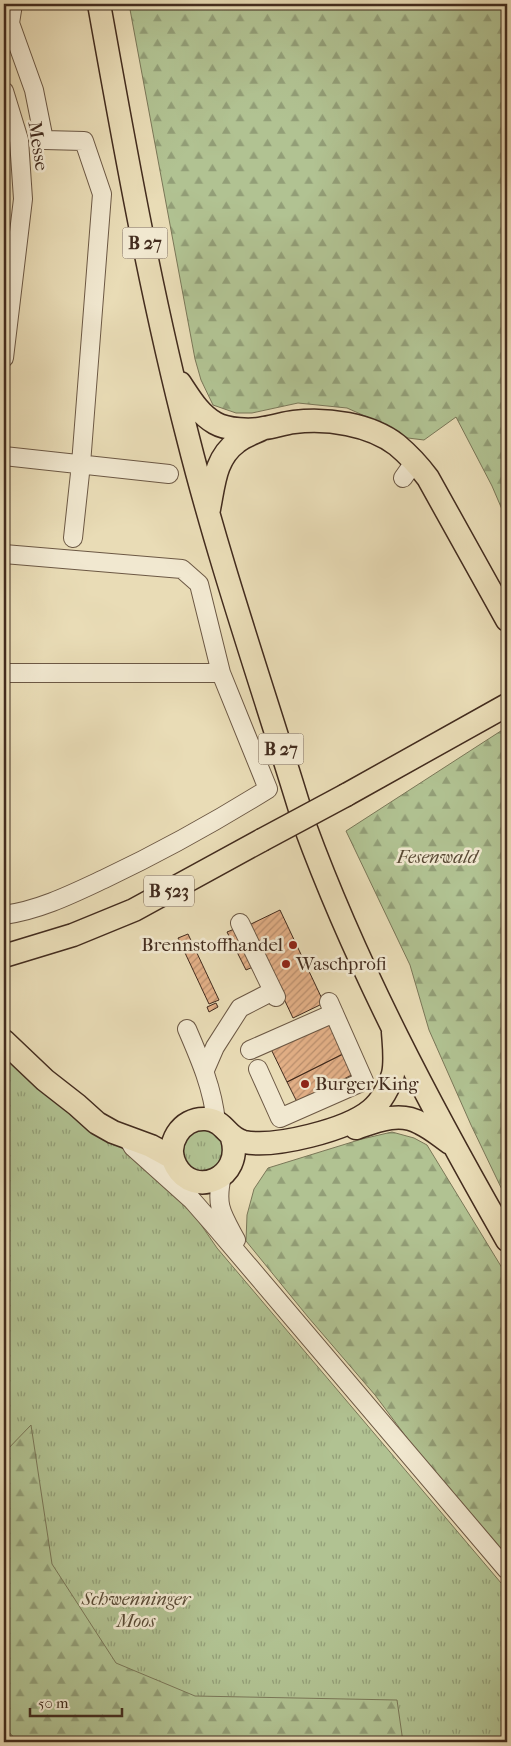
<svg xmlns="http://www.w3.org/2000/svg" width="511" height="1746" viewBox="0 0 511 1746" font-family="'IM FELL French Canon',serif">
  <defs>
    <pattern id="grass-tufts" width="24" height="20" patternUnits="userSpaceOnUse" patternTransform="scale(1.25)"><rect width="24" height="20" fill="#b1c292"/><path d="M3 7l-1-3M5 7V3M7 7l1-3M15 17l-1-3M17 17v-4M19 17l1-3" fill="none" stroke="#929e77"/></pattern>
    <pattern id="forest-firs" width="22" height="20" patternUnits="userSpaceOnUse" patternTransform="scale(1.25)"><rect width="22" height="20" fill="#b1c292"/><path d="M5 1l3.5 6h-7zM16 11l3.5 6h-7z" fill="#929e77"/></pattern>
    <pattern id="wetland-marsh" width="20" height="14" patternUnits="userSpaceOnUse" patternTransform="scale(1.25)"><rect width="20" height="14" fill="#b1c292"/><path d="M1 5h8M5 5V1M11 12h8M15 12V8" fill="none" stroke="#929e77"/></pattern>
    <pattern id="building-hatch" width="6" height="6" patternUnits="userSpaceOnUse" patternTransform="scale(1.25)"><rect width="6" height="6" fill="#e3b087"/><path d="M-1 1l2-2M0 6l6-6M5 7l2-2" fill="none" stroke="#ba8f6e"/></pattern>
  </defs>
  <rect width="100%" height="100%" fill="#e9dcb6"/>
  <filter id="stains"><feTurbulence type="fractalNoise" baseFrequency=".004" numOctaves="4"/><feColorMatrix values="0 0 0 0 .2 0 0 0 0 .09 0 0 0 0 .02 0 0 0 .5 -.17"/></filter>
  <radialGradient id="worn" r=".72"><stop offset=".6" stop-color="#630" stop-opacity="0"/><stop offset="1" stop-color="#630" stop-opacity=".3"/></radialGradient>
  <path fill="url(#grass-tufts)" stroke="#7a7758" d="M4 1054 122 1144 180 1194 217 1248 507 1590V1742H4Z
    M203 1128 223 1138 225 1160 207 1174 186 1167 181 1146 189 1133Z"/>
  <path fill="url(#forest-firs)" stroke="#7a7758" d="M129 4H507V521L492 486 456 417 424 440 408 438 383 424 347 408 298 403 252 413H236L213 405 201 380 195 359Z
    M507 727V1200L471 1125 429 1030 410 965 346 831Z
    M392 1132 414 1138 427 1145 507 1276V1560L454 1501 375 1395 308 1317 246 1241 247 1215 254 1189 268 1168 362 1139Z
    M31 1425 52 1564 116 1663 195 1696 397 1700 403 1742H18L4 1727V1453Z"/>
  <path fill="url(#wetland-marsh)" stroke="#7a7758" d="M4 1727 18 1742H4Z"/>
  <path fill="url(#building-hatch)" stroke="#432c1e" d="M280 910 324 1003 293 1018 249 925Z
    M237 928 255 966 246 970 227 932Z
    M188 934 219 1000 209 1004 178 938Z
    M216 1003 218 1007 209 1012 207 1007Z
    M329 1015 347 1052 287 1082 269 1045Z
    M347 1052 358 1072 297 1102 287 1082Z"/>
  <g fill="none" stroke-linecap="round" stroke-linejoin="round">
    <g stroke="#6c5844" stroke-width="20">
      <path id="minor" d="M13 4 10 23 34 90 44 140 84 141 102 194 81 464 73 538
        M4 91 19 140 23 199 4 358
        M4 456 169 474
        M403 478 415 461
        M4 554 182 569 199 584 221 673 268 789C215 822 161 852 104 879 72 894 40 910 4 915
        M4 673H221
        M240 923 273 991
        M187 1029C200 1059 213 1089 216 1122
        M250 1050 334 1013
        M258 1069 280 1118 364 1081 329 1002
        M205 1070 215 1047 240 1008 273 991 276 997
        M127 1137 133 1147 192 1200 213 1224 507 1570
        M222 1176C215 1206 222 1214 236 1240"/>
    </g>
    <g stroke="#432c1e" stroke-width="25">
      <path id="major" d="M99 4C125 149 151 295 188 438 221 569 266 697 305 826 358 970 431 1107 507 1240
        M180 383C190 398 199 414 215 423 227 430 251 431 264 428 274 427 284 423 294 422 327 418 370 424 397 445 409 455 419 466 428 478L507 620
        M209 509C214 484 215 458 237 442 244 436 254 433 262 429
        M346 795 507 705
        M4 956 73 935 134 910 262 840
        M4 1041 45 1080 77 1105 97 1123 113 1132 151 1146 173 1158
        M356 1128C376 1121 400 1111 420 1123 431 1128 440 1136 450 1143
        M232 1138C244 1178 194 1199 176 1166 164 1145 181 1117 206 1119 226 1121 226 1138 244 1142 275 1148 347 1130 371 1110 381 1102 390 1086 393 1074 396 1061 394 1046 393 1032"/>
    </g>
    <use href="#minor" stroke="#f1e8d0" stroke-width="18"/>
    <use href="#major" stroke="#e9dcb6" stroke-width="22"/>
    <g stroke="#432c1e" stroke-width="25" stroke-linecap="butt">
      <path id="major-bridge" d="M262 840 346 795"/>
    </g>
    <use href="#major-bridge" stroke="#e9dcb6" stroke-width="22"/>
  </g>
  <g fill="#8f2418" stroke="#f1e8d0" stroke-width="2">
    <circle cx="293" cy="945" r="5"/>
    <circle cx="286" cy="964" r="5"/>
    <circle cx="305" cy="1084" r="5"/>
  </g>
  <g text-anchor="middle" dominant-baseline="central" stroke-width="5" stroke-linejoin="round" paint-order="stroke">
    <g fill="#f1e8d0" stroke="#776453" stroke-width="1">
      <rect x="122.5" y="227.5" width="45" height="31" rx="4"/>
      <rect x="258.5" y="733.5" width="45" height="31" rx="4"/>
      <rect x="144" y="875.5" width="50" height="31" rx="4"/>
    </g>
    <g font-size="18" font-weight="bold" fill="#432c1e">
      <text x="145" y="243">B 27</text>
      <text x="281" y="749">B 27</text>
      <text x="169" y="891">B 523</text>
    </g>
    <g font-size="19" fill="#432c1e" stroke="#f1e8d0">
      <text transform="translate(38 146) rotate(81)">Messe</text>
    </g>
    <g font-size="19" font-style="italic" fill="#594a35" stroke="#f1e8d0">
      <text x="437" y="857">Fesenwald</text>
      <text x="136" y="1599">Schwenninger<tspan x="136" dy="22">Moos</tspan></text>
    </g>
    <g font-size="19" fill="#432c1e" stroke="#f1e8d0" text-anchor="start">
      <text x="283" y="945" text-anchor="end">Brennstoffhandel</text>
      <text x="296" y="964">Waschprofi</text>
      <text x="315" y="1084">Burger King</text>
    </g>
  </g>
  <rect width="511" height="1746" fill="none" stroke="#e9dcb6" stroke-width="20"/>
  <rect x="5" y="5" width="501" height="1736" fill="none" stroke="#432c1e" stroke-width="2.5"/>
  <rect x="10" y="10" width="491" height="1726" fill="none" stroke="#432c1e"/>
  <path d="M30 1708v8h92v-8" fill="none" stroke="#432c1e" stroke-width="2.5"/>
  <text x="38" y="1708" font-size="15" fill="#432c1e" stroke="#f1e8d0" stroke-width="4" paint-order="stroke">50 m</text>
  <rect width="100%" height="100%" filter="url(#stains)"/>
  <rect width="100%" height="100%" fill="url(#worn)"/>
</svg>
